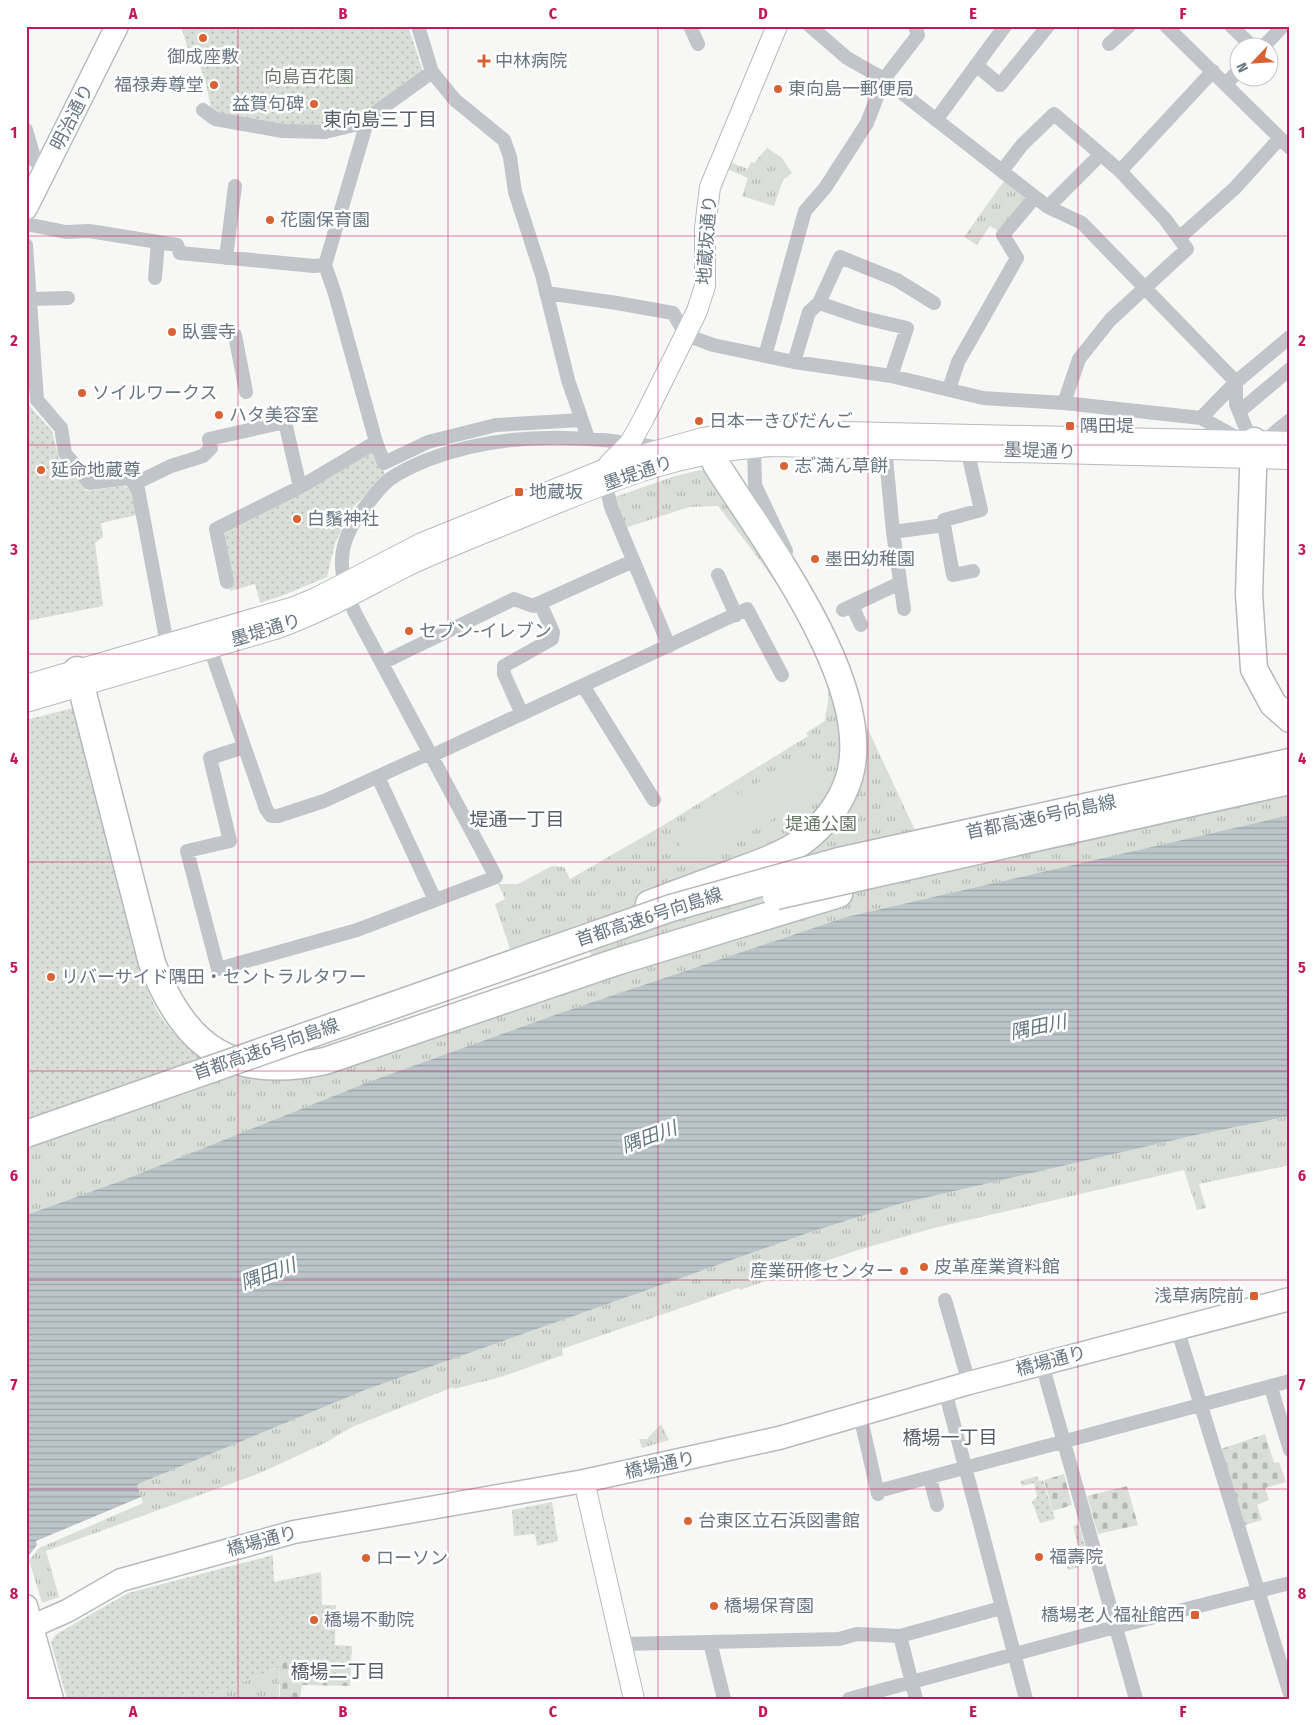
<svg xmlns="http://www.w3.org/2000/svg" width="1316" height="1725" viewBox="0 0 1316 1725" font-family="'Fira Sans Condensed','Noto Sans JP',sans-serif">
  <defs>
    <pattern id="grass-tufts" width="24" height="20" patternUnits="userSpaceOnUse" patternTransform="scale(1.25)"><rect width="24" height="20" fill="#d9ded6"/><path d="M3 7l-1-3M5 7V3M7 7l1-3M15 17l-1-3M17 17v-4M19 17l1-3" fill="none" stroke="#b4b9b3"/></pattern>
    <pattern id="cemetery-stones" width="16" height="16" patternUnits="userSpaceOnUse" patternTransform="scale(1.25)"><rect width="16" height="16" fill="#d9ded6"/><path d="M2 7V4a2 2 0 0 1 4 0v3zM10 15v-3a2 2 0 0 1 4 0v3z" fill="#b4b9b3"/></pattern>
    <pattern id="garden-dots" width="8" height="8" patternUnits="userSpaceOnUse" patternTransform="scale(1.25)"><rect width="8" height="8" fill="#d9ded6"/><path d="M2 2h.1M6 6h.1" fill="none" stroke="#b4b9b3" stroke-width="1.8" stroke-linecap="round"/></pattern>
    <pattern id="water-rules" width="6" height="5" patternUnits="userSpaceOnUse" patternTransform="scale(1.25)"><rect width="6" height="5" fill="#bbc5ca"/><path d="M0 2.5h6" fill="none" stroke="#9ca5aa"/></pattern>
  </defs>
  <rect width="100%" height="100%" fill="#f7f8f5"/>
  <path fill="url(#grass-tufts)" d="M767 148 782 158 792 173 783 180 774 206 742 196 748 178 727 169 730 162 748 169 751 162 754 163Z
    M1004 181 1026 199 1001 232 990 226 977 245 964 237Z
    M700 470 711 474 866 725 915 830 922 854 1290 775V815L846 917 563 1012 371 1081 126 1179 26 1215V1121L213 1076 422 1021 594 962 580 924 512 955 495 904 505 899 498 884H518L552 866 564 867 570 879 662 826 808 736 806 733 825 721C825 711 830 701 828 691 820 632 754 553 718 506L689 507 625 528 615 497 672 477Z
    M1290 1116V1165L1199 1184 1206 1208 1197 1210 1184 1170 934 1228 858 1250 740 1290 739 1288 562 1349 563 1355 501 1377 454 1389 453 1387 352 1427 325 1443 260 1473 46 1551 59 1597 42 1603 29 1560 39 1548 143 1503 137 1485 143 1482 365 1390 808 1233 899 1204 1196 1135Z
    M661 1424 669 1440 642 1448 639 1439H647Z
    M280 1667 279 1699H201Z"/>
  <path fill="url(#cemetery-stones)" d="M1265 1434 1274 1463 1279 1462 1286 1482 1265 1488 1269 1500 1257 1505 1262 1520 1245 1525 1221 1449Z
    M1064 1474 1072 1505 1053 1511 1044 1480Z
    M1127 1486 1138 1525 1098 1534 1087 1496Z
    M280 1659H288V1674L296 1675V1670L312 1671 313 1661 351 1664 350 1686 302 1685 300 1699H280Z"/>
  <path fill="url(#garden-dots)" d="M181 26H408L423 71 359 121 324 129 283 128 218 114 211 109 206 83 193 47 188 49Z
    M26 402 52 431 59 459 71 470 86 491 124 486 135 493 137 515 101 523 103 537 95 543 103 606 26 621Z
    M374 449 386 476 354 506 335 543 327 577 284 595 260 603 255 584 230 591 221 536 222 531Z
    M77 707 147 988C159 1021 176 1040 206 1060L26 1121V720Z
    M1037 1476 1039 1481 1043 1480 1055 1519 1040 1523 1032 1502 1037 1497 1034 1483 1022 1486 1020 1481Z
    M552 1502 558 1541 537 1546 535 1534 514 1536 512 1510Z
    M1079 1524 1090 1564 1068 1570 1066 1563 1082 1559 1073 1526Z
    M273 1555 274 1582 321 1572 322 1605H336L335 1645 352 1646 351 1664 313 1661 312 1671 287 1670 288 1660 281 1659 280 1667 201 1699H67L51 1643 55 1635 128 1593Z"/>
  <path fill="#d9ded6" d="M807 753 827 787 693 866 673 833Z"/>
  <path fill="url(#water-rules)" d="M1290 815V1116L1196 1135 899 1204 808 1233 365 1390 143 1482 137 1485 141 1497 36 1541 37 1545 26 1559V1215L126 1179 371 1081 563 1012 846 917Z"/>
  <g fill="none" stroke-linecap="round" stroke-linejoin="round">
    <g stroke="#b6babe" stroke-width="22">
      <path id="secondary" d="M609 464 630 443 644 418 697 311 705 286V228L710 187 777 26
        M26 685 294 607 316 598 422 543 635 457 703 438 733 434 799 431 1290 442
        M26 702 275 629C321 613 362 589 405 567 445 548 487 532 528 515 613 480 680 451 774 446L1290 459
        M584 1481 634 1699"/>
    </g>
    <g stroke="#b6babe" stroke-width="25">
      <path id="primary" d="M26 208 117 26
        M26 1606 52 1699
        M26 1629 67 1611 121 1580 294 1532 584 1481 779 1438 969 1383 1290 1299
        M26 1666 35 1699"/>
    </g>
    <g stroke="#b6b9bc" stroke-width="29">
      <path id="highway" d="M1254 441 1249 594 1254 669 1273 704 1290 719
        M77 670 152 963C185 1049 233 1081 325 1061L616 962 839 894
        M649 904C675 894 701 884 727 875 753 865 780 857 803 841 824 825 841 803 849 778 877 686 763 539 716 464L712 447 718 439 725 435"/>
    </g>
    <path stroke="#c1c4c8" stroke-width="14" d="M418 26 432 72 455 100 504 140 510 157 515 192 542 275 568 380 588 438
      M690 26 698 44
      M810 26 847 58 884 79 1048 207 1082 223 1236 382V404L1251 441
      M1166 26 1290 148
      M1231 26 1254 48
      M1109 44 1129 26
      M1262 48 1283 26
      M976 65 1000 85 1048 26
      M1226 84 1238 71
      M203 110 215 119 282 131 325 132 367 122
      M936 120 1005 26
      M26 130 35 161
      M1002 171 1022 145 1054 114 1120 171 1165 219 1187 249 1110 320 1079 359 1064 403
      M1120 171 1213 71
      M1048 207 1100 155
      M26 224 66 232 89 231 177 245 180 253 314 266 325 265 367 122 375 113 432 72
      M1179 238 1235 188 1280 138
      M26 245 37 400 61 428 65 453 89 483 129 478 138 489 167 644
      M226 258 235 186
      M325 265 335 294 376 442 384 463 428 442 496 425 581 420
      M155 278 158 242
      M546 293 617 303 673 313 686 335 713 345 794 362 891 376 983 398 1064 403 1201 418 1241 440
      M31 299 68 298
      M819 303 840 257 897 280 934 303
      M235 335 246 392
      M765 356 805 211 825 188 867 123 884 79 918 35 915 26
      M794 362 809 312 819 303 860 317 907 328 891 376
      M949 389 958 362 1017 258 1003 235 1035 197
      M1240 411 1290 369
      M1201 418 1236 382 1290 337
      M1263 442 1290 420
      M754 447 755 485 786 551
      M885 447 893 532 904 609
      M604 477 611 507 669 646
      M134 484 171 466 203 456 211 448 209 439 285 422 300 487 216 529 227 582
      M300 487 376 442
      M944 525V520L981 510 967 449
      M893 532 944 525 953 575 973 571
      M718 575 736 615
      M852 606 861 625
      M843 610 900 583
      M210 648 266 809 271 816H278L324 801 423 756H431L747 609 782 675
      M382 663 514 599 533 606 633 561
      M584 687 654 800
      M522 714 504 674V666L552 639 553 632 540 603
      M244 747 210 758 230 841 187 851 218 969 357 930 496 877 355 613C337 573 335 543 365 507 372 498 380 487 390 479 401 471 415 465 427 460 501 431 584 434 660 448
      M378 777 435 900
      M945 1300 969 1383
      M1177 1328 1290 1694
      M1042 1364 1136 1699
      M957 1387 949 1393 948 1402 1026 1699
      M1268 1388 1272 1391 1290 1450
      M860 1415 878 1494
      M930 1478 937 1505
      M878 1491 1290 1381
      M900 1636 916 1699
      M710 1642 724 1699
      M621 1644 839 1639 857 1634 900 1636 1001 1608
      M849 1699 1115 1627 1290 1583"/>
    <use href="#secondary" stroke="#fff" stroke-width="20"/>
    <use href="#primary" stroke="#fff" stroke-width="22"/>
    <use href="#highway" stroke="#fff" stroke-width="26"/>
    <g stroke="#b6b9bc" stroke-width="29" stroke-linecap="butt">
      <path id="highway-bridge" d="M776 896 1290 781
        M26 1134 671 908 839 861 1290 762"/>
    </g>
    <use href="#highway-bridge" stroke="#fff" stroke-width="26"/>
  </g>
  <path fill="none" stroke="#c2185b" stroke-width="1" stroke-opacity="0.55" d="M238 26V1699M448 26V1699M658 26V1699M868 26V1699M1078 26V1699M26 236H1290M26 445H1290M26 654H1290M26 862H1290M26 1071H1290M26 1280H1290M26 1489H1290"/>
  <g fill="#d96234" stroke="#fff" stroke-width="2">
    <circle cx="203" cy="38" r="5"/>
    <path d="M481.5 53.5h5v5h5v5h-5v5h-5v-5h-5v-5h5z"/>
    <circle cx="214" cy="85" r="5"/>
    <circle cx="778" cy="89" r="5"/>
    <circle cx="314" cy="104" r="5"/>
    <circle cx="270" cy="220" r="5"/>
    <circle cx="172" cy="332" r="5"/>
    <circle cx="82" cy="393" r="5"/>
    <circle cx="219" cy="415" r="5"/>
    <circle cx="699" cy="421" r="5"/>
    <rect x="1065" y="421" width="10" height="10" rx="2.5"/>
    <circle cx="784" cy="466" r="5"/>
    <circle cx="41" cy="470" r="5"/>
    <rect x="514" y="487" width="10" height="10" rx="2.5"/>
    <circle cx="297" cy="519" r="5"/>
    <circle cx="815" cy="559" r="5"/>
    <circle cx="409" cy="631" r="5"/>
    <circle cx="51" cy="977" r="5"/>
    <circle cx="924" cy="1267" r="5"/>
    <circle cx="904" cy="1271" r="5"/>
    <rect x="1249" y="1291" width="10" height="10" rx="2.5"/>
    <circle cx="688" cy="1521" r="5"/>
    <circle cx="1039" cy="1557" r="5"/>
    <circle cx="366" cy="1558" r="5"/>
    <circle cx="714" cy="1606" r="5"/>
    <rect x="1190" y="1610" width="10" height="10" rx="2.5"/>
    <circle cx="314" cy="1620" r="5"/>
  </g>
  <g text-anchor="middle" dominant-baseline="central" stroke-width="5" stroke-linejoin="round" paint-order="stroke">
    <g font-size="18" fill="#687684" stroke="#fff" text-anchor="start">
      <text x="203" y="57" text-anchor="middle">御成座敷</text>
      <text x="495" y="61">中林病院</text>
      <text x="204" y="85" text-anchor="end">福禄寿尊堂</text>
      <text x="788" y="89">東向島一郵便局</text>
      <text x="304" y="104" text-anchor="end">益賀句碑</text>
      <text x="280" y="220">花園保育園</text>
      <text x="182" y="332">臥雲寺</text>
      <text x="92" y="393">ソイルワークス</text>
      <text x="229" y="415">ハタ美容室</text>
      <text x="709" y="421">日本一きびだんご</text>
      <text x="1080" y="426">隅田堤</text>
      <text x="794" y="466">志 ゙満ん草餅</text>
      <text x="51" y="470">延命地蔵尊</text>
      <text x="529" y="492">地蔵坂</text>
      <text x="307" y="519">白鬚神社</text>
      <text x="825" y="559">墨田幼稚園</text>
      <text x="419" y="631">セブン-イレブン</text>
      <text x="61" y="977">リバーサイド隅田・セントラルタワー</text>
      <text x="934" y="1267">皮革産業資料館</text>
      <text x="894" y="1271" text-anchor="end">産業研修センター</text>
      <text x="1244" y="1296" text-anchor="end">浅草病院前</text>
      <text x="698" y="1521">台東区立石浜図書館</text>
      <text x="1049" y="1557">福壽院</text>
      <text x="376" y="1558">ローソン</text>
      <text x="724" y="1606">橋場保育園</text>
      <text x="1185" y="1615" text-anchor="end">橋場老人福祉館西</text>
      <text x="324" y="1620">橋場不動院</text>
    </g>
    <g font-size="18" fill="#667763" stroke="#fff">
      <text x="309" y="77">向島百花園</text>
      <text x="821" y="824">堤通公園</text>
    </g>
    <g font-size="18" fill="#687684" stroke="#fff">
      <text transform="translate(72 117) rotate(-63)">明治通り</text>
      <text transform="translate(707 240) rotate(-86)">地蔵坂通り</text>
      <text transform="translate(1040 451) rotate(2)">墨堤通り</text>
      <text transform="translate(638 473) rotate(-19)">墨堤通り</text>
      <text transform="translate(266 630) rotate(-17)">墨堤通り</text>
      <text transform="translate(1041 817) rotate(-12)">首都高速6号向島線</text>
      <text transform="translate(649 917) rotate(-18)">首都高速6号向島線</text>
      <text transform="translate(266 1049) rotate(-19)">首都高速6号向島線</text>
      <text transform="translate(1051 1361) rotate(-15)">橋場通り</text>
      <text transform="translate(660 1465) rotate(-12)">橋場通り</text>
      <text transform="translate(262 1541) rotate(-15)">橋場通り</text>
    </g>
    <g font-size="19" fill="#56606a" stroke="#fff">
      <text x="380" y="119">東向島三丁目</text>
      <text x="517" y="819">堤通一丁目</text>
      <text x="950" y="1437">橋場一丁目</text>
      <text x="338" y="1671">橋場二丁目</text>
    </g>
    <g font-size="19" font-style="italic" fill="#647780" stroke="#fff">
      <text transform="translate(1038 1027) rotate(-12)">隅田川</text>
      <text transform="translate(649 1137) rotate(-20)">隅田川</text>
      <text transform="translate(268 1274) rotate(-20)">隅田川</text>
    </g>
  </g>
  <rect width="1316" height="1725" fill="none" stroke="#ffffff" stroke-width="55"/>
  <g transform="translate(1254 62) rotate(245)"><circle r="24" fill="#ffffff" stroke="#c3c8ce"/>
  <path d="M0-4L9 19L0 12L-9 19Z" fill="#d96234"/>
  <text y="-8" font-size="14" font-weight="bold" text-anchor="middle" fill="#687684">N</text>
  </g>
  <rect x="28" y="28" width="1260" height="1670" fill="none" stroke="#c2185b" stroke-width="2"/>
  <g font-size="16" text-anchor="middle" font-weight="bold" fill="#c2185b">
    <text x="133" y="19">A</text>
    <text x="343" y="19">B</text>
    <text x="553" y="19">C</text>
    <text x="763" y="19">D</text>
    <text x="973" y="19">E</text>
    <text x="1183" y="19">F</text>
    <text x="14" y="138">1</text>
    <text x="1302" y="138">1</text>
    <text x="14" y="346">2</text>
    <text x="1302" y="346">2</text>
    <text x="14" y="555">3</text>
    <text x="1302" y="555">3</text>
    <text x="14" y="764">4</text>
    <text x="1302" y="764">4</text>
    <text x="14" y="973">5</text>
    <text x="1302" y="973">5</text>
    <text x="14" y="1181">6</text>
    <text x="1302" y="1181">6</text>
    <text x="14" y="1390">7</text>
    <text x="1302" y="1390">7</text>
    <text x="14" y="1599">8</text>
    <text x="1302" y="1599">8</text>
    <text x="133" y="1717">A</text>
    <text x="343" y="1717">B</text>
    <text x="553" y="1717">C</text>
    <text x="763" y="1717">D</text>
    <text x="973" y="1717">E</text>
    <text x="1183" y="1717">F</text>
  </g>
</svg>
